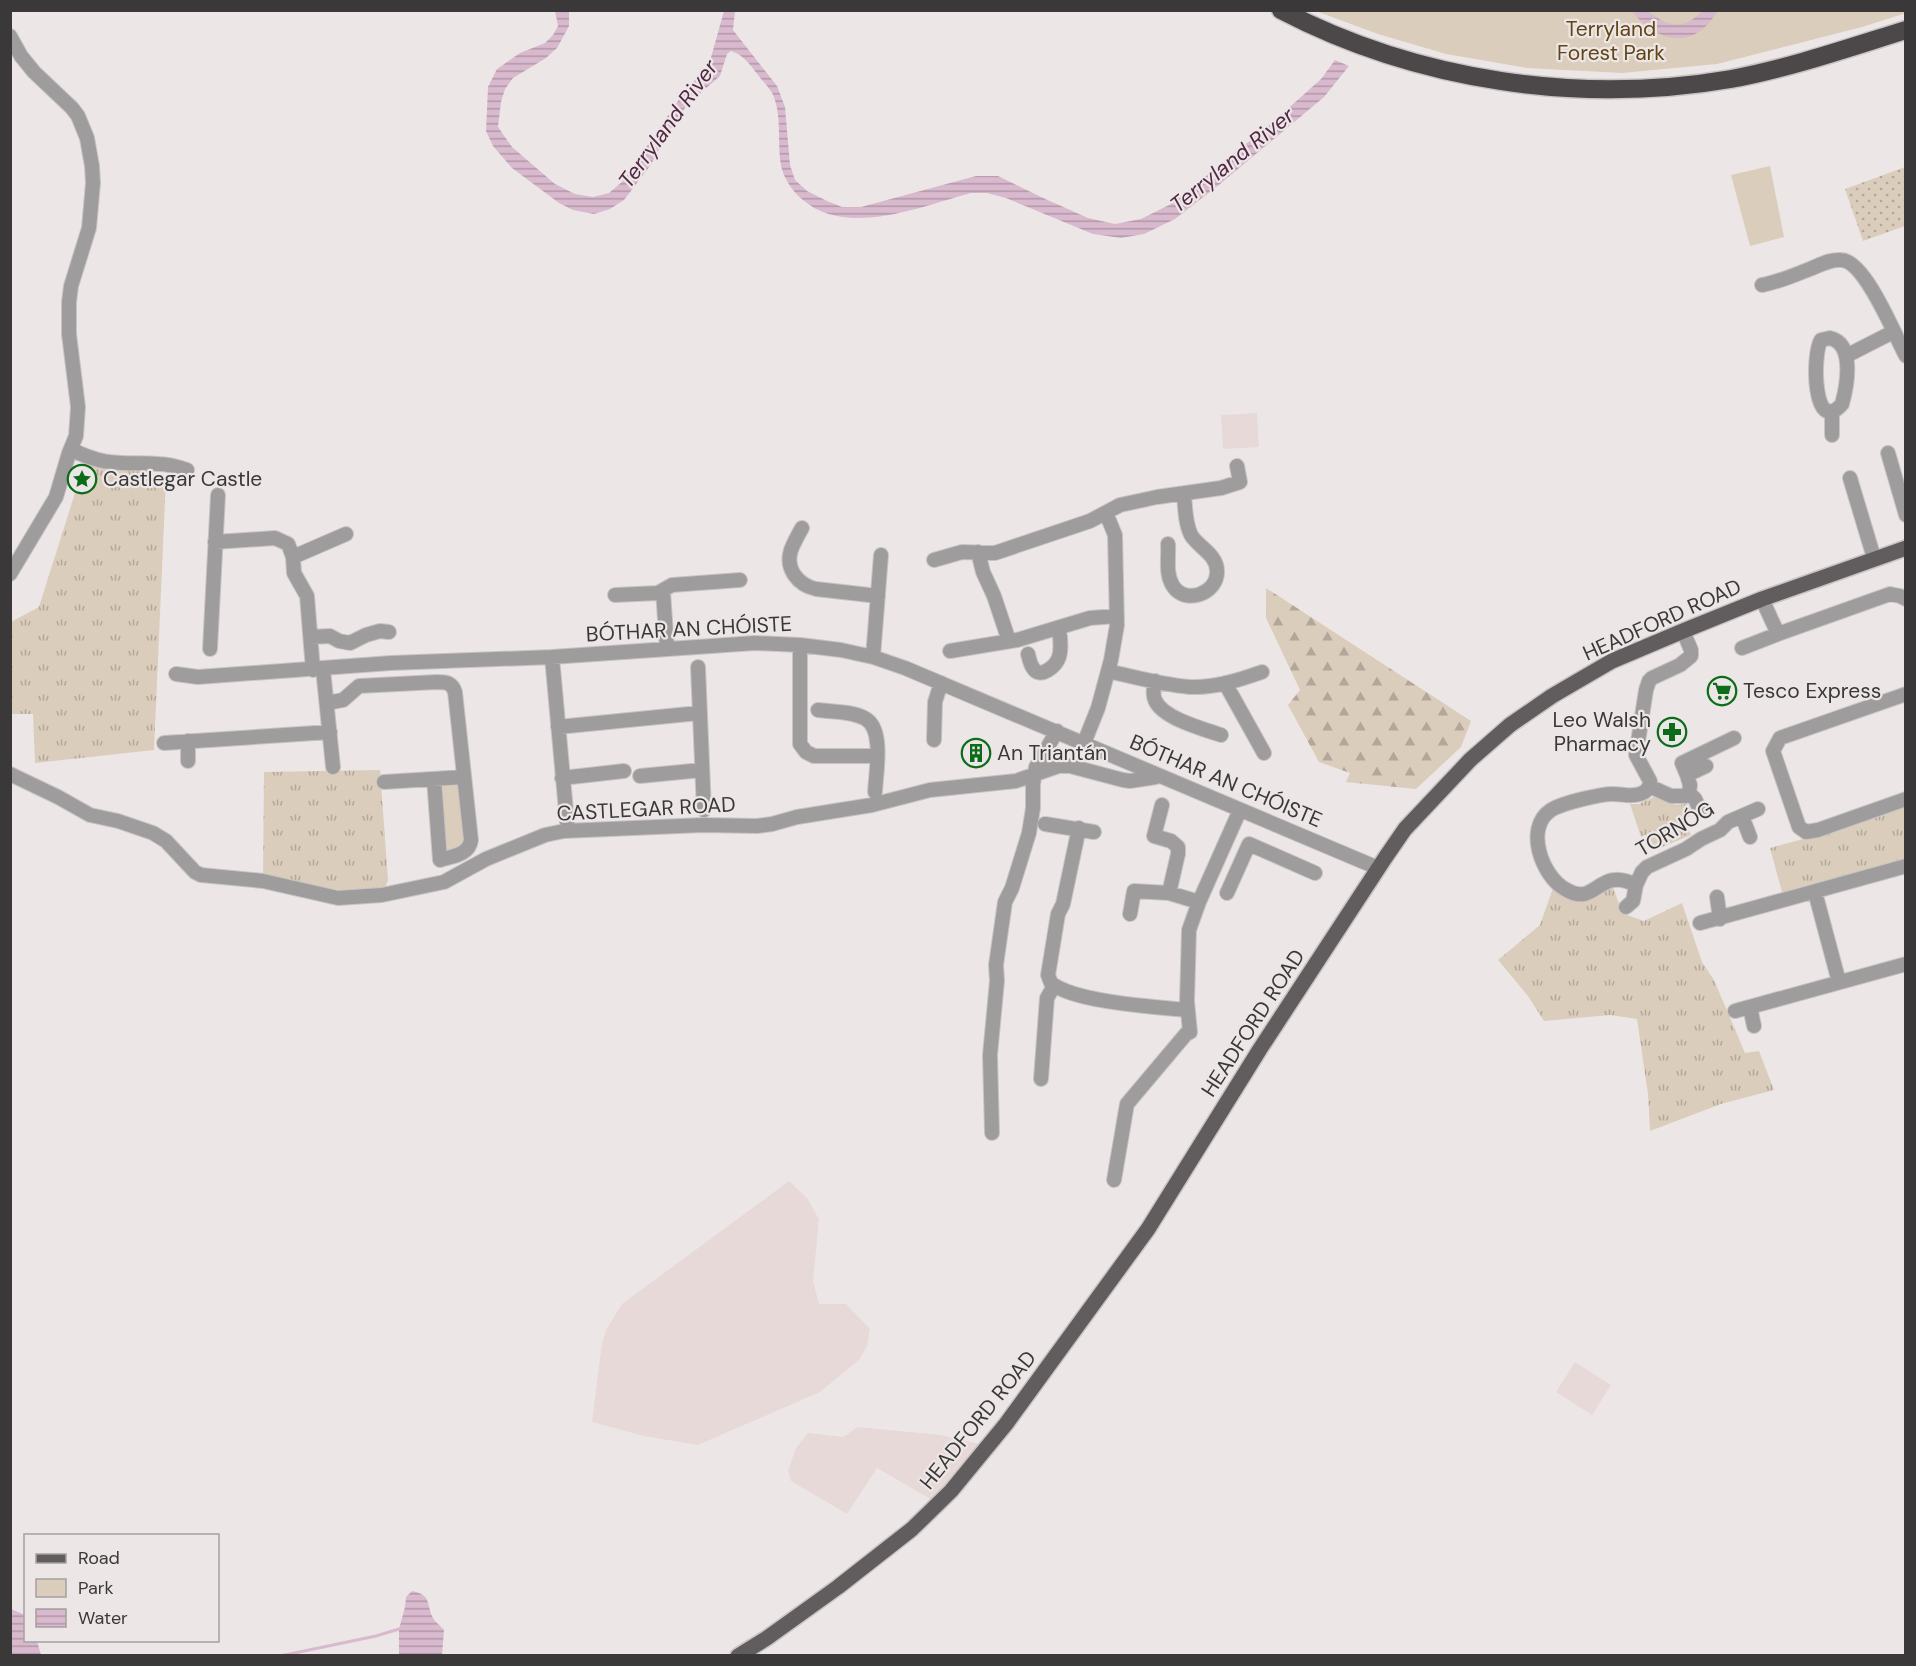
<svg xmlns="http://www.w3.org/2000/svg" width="1916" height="1666" viewBox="0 0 1916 1666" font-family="'DM Sans',sans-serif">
  <defs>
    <pattern id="grass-tufts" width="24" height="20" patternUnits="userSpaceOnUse" patternTransform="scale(1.5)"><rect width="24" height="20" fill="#dbcdbb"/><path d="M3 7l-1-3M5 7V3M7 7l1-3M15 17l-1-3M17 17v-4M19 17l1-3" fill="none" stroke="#b3a799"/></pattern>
    <pattern id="forest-firs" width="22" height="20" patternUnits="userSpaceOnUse" patternTransform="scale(1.5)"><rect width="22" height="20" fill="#dbcdbb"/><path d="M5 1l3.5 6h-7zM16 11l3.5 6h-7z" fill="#b3a799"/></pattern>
    <pattern id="garden-dots" width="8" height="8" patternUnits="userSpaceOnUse" patternTransform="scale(1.5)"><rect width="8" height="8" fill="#dbcdbb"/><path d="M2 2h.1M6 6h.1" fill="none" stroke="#b3a799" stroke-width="1.8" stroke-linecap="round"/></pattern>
    <pattern id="water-rules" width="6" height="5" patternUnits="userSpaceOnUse" patternTransform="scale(1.5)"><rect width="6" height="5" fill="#d9b9cd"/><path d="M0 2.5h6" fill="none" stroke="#b197a7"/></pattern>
  </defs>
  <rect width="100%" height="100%" fill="#ece7e6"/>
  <path fill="#e7d9d7" d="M1257 413 1259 447 1223 449 1221 415Z
    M789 1181 807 1198 819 1219 813 1281 819 1304H846L870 1329 867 1346 859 1360 820 1392 698 1445 644 1436 592 1422 602 1344 606 1330 622 1304Z
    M1575 1362 1611 1385 1592 1415 1556 1392Z
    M858 1427 940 1435 984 1445 934 1501 877 1468 847 1514 791 1481 788 1471 796 1448 808 1433 843 1437Z"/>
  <path fill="url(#grass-tufts)" d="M86 458 166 478 154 750 35 763 33 714H11V622L39 607Z
    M380 770 388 880 382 895 263 881 264 772Z
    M1654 797 1677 805 1686 804 1688 805 1693 814 1684 819 1691 835 1655 850 1648 834 1641 837 1630 804H1639Z
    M1905 803V859L1782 892 1770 848 1803 839Z
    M1612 885 1620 906 1624 914 1644 921 1682 903 1702 962 1714 980 1745 1053 1759 1051 1774 1090 1721 1104 1650 1131 1648 1094 1637 1019 1610 1015 1544 1021 1528 996 1498 960 1540 925 1553 888C1580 908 1585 899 1612 885Z"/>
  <path fill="url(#forest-firs)" d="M1266 588 1471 721 1461 747 1416 789 1346 782 1350 773 1319 762 1288 705 1300 690 1266 618Z"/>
  <path fill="#dbcdbb" d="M1905 10 1906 13 1862 27 1717 64 1622 73 1527 68 1446 54 1378 34 1316 11Z
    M1770 166 1784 237 1750 246 1731 175Z
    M458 783 466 845 456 851 445 849 438 787Z"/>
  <path fill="url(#garden-dots)" d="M1905 167V226L1863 241 1845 189Z"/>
  <path fill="url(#water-rules)" d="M555 11H569V26L557 48 546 58 513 78 505 89 501 102 498 127 512 147 555 184 575 194 593 197 609 193 623 181 678 101 710 61 724 11H735L733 30 777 86 785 107 790 165 795 180 807 191 827 201 842 207H861L976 176H998L1041 197 1088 218 1115 224 1141 219 1173 203 1273 122 1321 79 1335 60 1349 66 1324 97 1220 184 1175 219 1144 234 1121 238 1093 234 1006 198 987 193H971C922 206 847 238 803 200 793 192 784 179 781 166 777 143 782 119 774 97 771 89 763 82 758 75 750 65 744 55 731 51L727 54 720 76 687 105 670 130 650 166 624 200 610 209 594 214 573 210 559 203 512 168 493 146 486 131 488 87 497 69 520 53 545 43 553 35 558 26Z
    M1632 11H1648C1668 27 1683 31 1702 11H1718C1715 15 1711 21 1706 26 1682 50 1650 35 1632 11Z
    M412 1591C432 1595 426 1604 433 1618 435 1622 441 1626 444 1630L442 1655H399V1629L405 1607 406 1597Z
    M11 1609 25 1615 26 1640 37 1641 41 1655H11Z"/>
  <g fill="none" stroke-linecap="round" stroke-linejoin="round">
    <path stroke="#d9b9cd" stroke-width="3" d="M280 1656 376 1636 399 1629"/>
    <g stroke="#c8c4c3" stroke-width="16">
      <path id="minor" d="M10 36 21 56 34 72 72 108 78 116 87 138 92 166 93 183 89 228 71 286 69 302V334L78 407 76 436 69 453 56 497 10 574
        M1762 285C1779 282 1794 275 1810 269 1820 265 1830 259 1841 260 1865 260 1895 336 1906 356
        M1830 338C1855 344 1847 386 1842 404 1813 437 1812 355 1821 340Z
        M1846 356 1893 332
        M1832 435V411
        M71 449C104 467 124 462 159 464 168 464 178 467 187 470
        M1888 453 1906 515
        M1850 478 1874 558
        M802 528C798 535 794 542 791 550 785 569 798 585 816 589L878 596
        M215 542 275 538 288 544 293 557 294 573 307 596 313 670
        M1168 544C1169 557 1165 574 1173 586 1185 605 1217 594 1217 572 1218 555 1198 547 1191 535 1185 523 1185 506 1184 493
        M978 552 983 572 994 596 1009 641
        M293 557 346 534
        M934 560 962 552 995 553 1090 521 1120 505 1157 497 1221 488 1240 482 1237 466
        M663 591 667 649
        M615 595 658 593 672 585 740 580
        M1762 599 1778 634 1890 594 1900 596 1906 599
        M311 637 330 636 339 641 350 643 366 635 380 631 389 632
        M800 645V744L806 752 814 756H876
        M1742 648 1778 634
        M210 649 218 495
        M950 651 1017 640 1090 618 1117 616
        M1028 654C1029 658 1030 664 1033 668 1040 680 1056 666 1059 657 1062 648 1060 637 1059 628
        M552 657 567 822
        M873 657 881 555
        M698 667 704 810
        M323 669 333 767
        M1108 671C1134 677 1163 685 1190 687 1215 688 1239 680 1262 672
        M176 674 198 677 391 663 552 657 755 643 800 645 841 650 873 657 905 668 1378 868
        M1155 681C1154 687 1152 694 1155 700 1162 718 1203 729 1221 735
        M1225 683 1264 753
        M1906 694 1780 738 1773 751 1799 827 1806 832 1818 830 1906 799
        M327 703 343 700 359 686 437 682C447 682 452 683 455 692L471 840C469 855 453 856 440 860L434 779
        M818 710C832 712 853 711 866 719 884 730 876 772 875 792
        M558 727 699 713
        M934 740 935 702 941 683
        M188 741V761
        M164 743 330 732
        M1084 743 1098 708 1111 660 1117 625 1115 535 1106 513
        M10 774 58 797 90 815 118 821 153 833 166 841 195 872 201 875 263 881 338 898 382 895 444 882 486 859 545 835 564 831 703 825 757 826 772 824 797 817 872 805 930 790 1016 781 1059 766H1070L1123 780 1130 781 1156 777
        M1687 775 1682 763 1734 738
        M640 776 702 770
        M562 778 624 771
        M384 782 464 777
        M1649 786 1671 796H1686L1689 793 1690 785 1687 775 1706 766
        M1689 793 1695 799 1700 810
        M1162 805 1154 836 1171 841 1178 847V854L1169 893
        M1742 816 1750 837
        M1045 824 1094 832
        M1079 828 1063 904 1058 914 1048 975 1051 983C1074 1002 1155 1007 1187 1010
        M1636 885 1642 872 1647 867 1686 849 1701 839 1720 830 1728 822 1758 809
        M1815 892 1839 982
        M1227 893 1249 844 1315 873
        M1717 897 1720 919
        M1626 907 1633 901 1636 885C1597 865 1597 909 1565 889 1542 876 1524 828 1551 810 1562 803 1600 794 1613 794 1622 794 1632 797 1640 794 1647 792 1650 787 1650 781L1636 755 1646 690 1649 681 1652 678 1680 665 1691 656V650L1683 631
        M1130 914 1134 891 1169 893 1199 902
        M1700 923 1906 866
        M1750 1007 1754 1026
        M1735 1011 1906 964
        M1041 1079 1047 998 1054 986
        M992 1133 990 1055 997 981 996 965 1005 902 1012 888 1029 833 1033 808V784L1036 767 1057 731
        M1114 1180 1127 1104 1186 1034 1190 1032 1187 1001 1189 930 1199 902 1240 810"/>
    </g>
    <g stroke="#c8c4c3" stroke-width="18">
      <path id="major" d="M738 1656 767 1638 838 1587 912 1529 951 1491 1006 1424 1148 1229 1260 1049 1385 858 1405 829 1470 760 1510 725 1552 696 1612 661 1683 631 1762 599 1906 548"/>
    </g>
    <g stroke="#c8c4c3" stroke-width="21">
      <path id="highway" d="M1281 10C1417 81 1580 105 1731 79 1790 68 1848 48 1906 30"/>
    </g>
    <use href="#minor" stroke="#9e9c9c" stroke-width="14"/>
    <use href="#major" stroke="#615d5e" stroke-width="15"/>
    <use href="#highway" stroke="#4c4748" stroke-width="18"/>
  </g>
  <defs>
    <g id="sight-ring" transform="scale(1.5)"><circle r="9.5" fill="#ece7e6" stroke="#0c6c19" stroke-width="1.5"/><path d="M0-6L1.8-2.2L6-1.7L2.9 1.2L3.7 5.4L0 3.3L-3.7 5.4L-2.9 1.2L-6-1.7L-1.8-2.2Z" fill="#0c6c19"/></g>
    <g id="supermarket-ring" transform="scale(1.5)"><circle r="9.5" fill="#ece7e6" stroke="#0c6c19" stroke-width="1.5"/><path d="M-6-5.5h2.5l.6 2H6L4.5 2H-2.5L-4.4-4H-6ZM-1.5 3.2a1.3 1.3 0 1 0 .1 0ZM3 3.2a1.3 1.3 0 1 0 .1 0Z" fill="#0c6c19"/></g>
    <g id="pharmacy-ring" transform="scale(1.5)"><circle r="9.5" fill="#ece7e6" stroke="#0c6c19" stroke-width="1.5"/><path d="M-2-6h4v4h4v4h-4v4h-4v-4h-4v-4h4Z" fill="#0c6c19"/></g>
    <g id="building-ring" transform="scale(1.5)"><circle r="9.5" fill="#ece7e6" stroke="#0c6c19" stroke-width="1.5"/><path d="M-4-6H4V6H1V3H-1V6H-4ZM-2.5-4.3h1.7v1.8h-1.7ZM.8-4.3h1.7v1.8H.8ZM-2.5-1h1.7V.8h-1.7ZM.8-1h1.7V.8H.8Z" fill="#0c6c19"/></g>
  </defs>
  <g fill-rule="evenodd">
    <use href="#sight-ring" x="82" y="479"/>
    <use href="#supermarket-ring" x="1722" y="691"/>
    <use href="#pharmacy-ring" x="1672" y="732"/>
    <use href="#building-ring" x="976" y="753"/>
  </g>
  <g text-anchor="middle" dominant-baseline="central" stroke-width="4.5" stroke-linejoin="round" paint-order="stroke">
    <g font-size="21" fill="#624415" stroke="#ece7e6">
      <text x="1611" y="29">Terryland<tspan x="1611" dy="24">Forest Park</tspan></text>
    </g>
    <g font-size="21" fill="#3a3838" stroke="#ece7e6" text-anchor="start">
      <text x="103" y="479">Castlegar Castle</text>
      <text x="1743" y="691">Tesco Express</text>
      <text x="1651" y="720" text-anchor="end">Leo Walsh<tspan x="1651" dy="24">Pharmacy</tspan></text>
      <text x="997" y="753">An Triantán</text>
    </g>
    <g font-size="21" fill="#3a3838" stroke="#ece7e6">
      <text transform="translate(1662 620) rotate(-24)">HEADFORD ROAD</text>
      <text transform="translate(689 629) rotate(-3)">BÓTHAR AN CHÓISTE</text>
      <text transform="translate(1226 781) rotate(23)">BÓTHAR AN CHÓISTE</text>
      <text transform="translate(646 809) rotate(-3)">CASTLEGAR ROAD</text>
      <text transform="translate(1675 829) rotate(-31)">TORNÓG</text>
      <text transform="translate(1253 1023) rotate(-57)">HEADFORD ROAD</text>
      <text transform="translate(978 1420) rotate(-51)">HEADFORD ROAD</text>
    </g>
    <g font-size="22" font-style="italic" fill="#512744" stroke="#ece7e6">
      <text transform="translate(668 124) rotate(-54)">Terryland River</text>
      <text transform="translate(1232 160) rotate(-39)">Terryland River</text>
    </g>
  </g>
  <rect width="1916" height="1666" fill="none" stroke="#3a3838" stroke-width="24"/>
  <rect x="24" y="1534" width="195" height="108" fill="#ece7e6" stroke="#a5a1a0" stroke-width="1.5"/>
  <rect x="36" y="1554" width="30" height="9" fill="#615d5e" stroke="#a5a1a0" stroke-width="1.5"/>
  <text x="78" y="1564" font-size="18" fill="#3a3838">Road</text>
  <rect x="36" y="1579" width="30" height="18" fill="#dbcdbb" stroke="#a5a1a0" stroke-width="1.5"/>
  <text x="78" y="1594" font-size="18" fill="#3a3838">Park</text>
  <rect x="36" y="1609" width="30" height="18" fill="url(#water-rules)" stroke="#a5a1a0" stroke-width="1.5"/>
  <text x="78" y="1624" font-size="18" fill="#3a3838">Water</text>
</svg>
